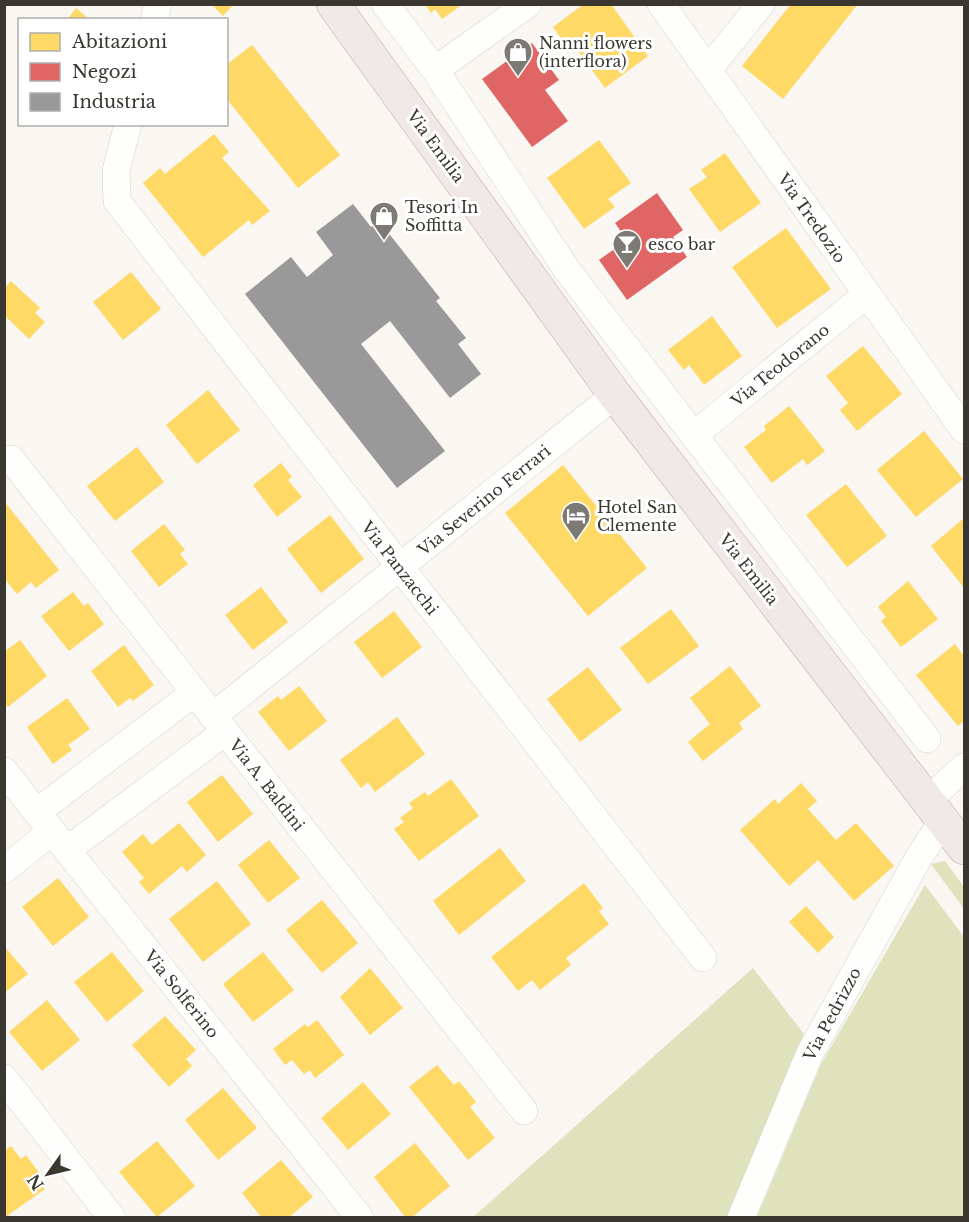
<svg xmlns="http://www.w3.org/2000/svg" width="969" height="1222" viewBox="0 0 969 1222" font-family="'Libre Baskerville',serif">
  <rect width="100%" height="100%" fill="#faf6f1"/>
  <path fill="#dee2bd" d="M945 861 964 887V909L931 864Z
    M925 885 964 937V1217H757L821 1064Z
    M753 968 804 1034 728 1217 472 1218Z"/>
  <path fill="#ffd966" d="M211 4H234L223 16Z
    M425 4H463L442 19 435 9 431 13Z
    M584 4H611L648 56 605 88 573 44 568 48 553 27Z
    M791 4H858L783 99 742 66Z
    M76 8 90 20H67Z
    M252 45 340 155 298 188 226 98V65Z
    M214 134 229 152 222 158 270 211 252 225 249 220 203 257 143 183 160 168 165 174Z
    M599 140 631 183 608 199 615 207 584 229 547 178Z
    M725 153 761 203 720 232 689 189 707 177 701 170Z
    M786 228 831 289 777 328 732 267Z
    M131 272 161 309 123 340 93 302Z
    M11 281 40 308 35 313 45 322 29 339 4 315V288Z
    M712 316 742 356 704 385 689 365 684 370 668 350Z
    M863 346 902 394 857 431 840 410 848 403 826 376Z
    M208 390 240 430 197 464 166 425Z
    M789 406 825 451 807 465 803 459 772 483 744 447 766 430 764 426Z
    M924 431 963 479 916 517 877 470Z
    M137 447 164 482 115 521 87 486Z
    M281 463 292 477 288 480 302 497 277 517 253 485Z
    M563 465 647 568 588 616 505 513Z
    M846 484 887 536 847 567 806 515Z
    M4 501 59 570 36 588 31 582 17 594 4 578Z
    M330 515 364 559 321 593 287 549Z
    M964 518V588L931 546Z
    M164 524 185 550 180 554 188 564 159 587 131 551Z
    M908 581 938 619 901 647 881 621 886 617 878 607Z
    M261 587 288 622 253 650 225 615Z
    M73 592 84 606 88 603 104 624 69 651 41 616Z
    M671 609 699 646 648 684 620 648Z
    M394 611 422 647 382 678 354 642Z
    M20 640 47 676 8 707 4 702V652Z
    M955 644 964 656V721L958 726 916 675Z
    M124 645 154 685 133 701 130 698 118 707 91 671Z
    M730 666 761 706 739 723 743 729 703 761 688 742 710 724 690 698Z
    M588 667 622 710 580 742 547 699Z
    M299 686 327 721 289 751 258 712 278 696 281 700Z
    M67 698 90 729 68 745 72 750 53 764 27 727Z
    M397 717 425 754 375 792 368 782 361 788 340 760Z
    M222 775 253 814 218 842 187 802Z
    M451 779 479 816 419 861 394 829 404 822 400 818 413 808 409 803 425 792 428 796Z
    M801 783 817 801 808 809 836 840 856 823 894 866 854 901 818 860 789 886 740 830 775 799 778 804Z
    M179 823 206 855 187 872 182 866 149 894 139 882 144 878 122 852 143 834 152 845Z
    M269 840 300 878 268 903 238 865Z
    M500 848 526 881 459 935 433 901Z
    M58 878 89 917 53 946 22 907Z
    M217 881 251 924 203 962 169 919Z
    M584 883 603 908 599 911 609 924 566 958 571 965 540 990 532 980 518 991 491 957Z
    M322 900 358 943 322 973 286 930Z
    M806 906 834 937 818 953 789 922Z
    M4 946 28 974 4 993Z
    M112 952 144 991 107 1022 74 982Z
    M263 952 294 990 253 1022 223 984Z
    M370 968 403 1008 370 1035 340 997Z
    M47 1000 80 1040 42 1071 9 1032Z
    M165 1016 196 1050 186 1059 192 1066 169 1087 132 1045Z
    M317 1020 344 1055 315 1078 310 1070 304 1074 292 1060 285 1065 273 1049 305 1024 308 1027Z
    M437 1065 454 1085 459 1081 476 1102 470 1107 495 1138 468 1160 409 1087Z
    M363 1082 391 1114 348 1150 321 1118Z
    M223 1088 257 1128 218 1160 185 1120Z
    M157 1141 195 1186 157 1217 119 1172Z
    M415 1143 450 1186 411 1218H406L374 1177Z
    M11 1146 21 1159 26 1155 40 1174 36 1177 45 1189 4 1218V1151Z
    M281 1160 313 1197 288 1218H262L242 1193Z"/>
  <path fill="#e06666" d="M532 43 559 80 545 90 568 121 532 147 482 79Z
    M657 193 683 230 673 237 687 257 627 300 599 260 627 240 615 223Z"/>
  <path fill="#999" d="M353 204 371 227 379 221 440 298 436 301 466 338 458 344 481 374 450 398 390 321 361 344 445 451 397 488 245 294 291 257 307 277 333 255 316 232Z"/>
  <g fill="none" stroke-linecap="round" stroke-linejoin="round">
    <g stroke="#d7d3ce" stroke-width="28">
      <path id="minor" d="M385 4 435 70 567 270 927 739
        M661 4 964 430
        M154 20 158 4
        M435 70 528 4
        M708 70 761 4
        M128 124 116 171 117 201 703 958
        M694 435 866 295
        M11 459 524 1111
        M213 716 615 395
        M4 771 360 1218
        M927 801 964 767
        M37 812 194 693
        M67 850 225 732
        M4 870 52 831
        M4 1078 112 1218
        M741 1218 810 1053 919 857 943 821"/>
    </g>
    <g stroke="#beadae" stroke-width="34">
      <path id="primary" d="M333 4 615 395 964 848"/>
    </g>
    <use href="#minor" stroke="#fefefd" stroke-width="27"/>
    <use href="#primary" stroke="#f1e8e8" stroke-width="33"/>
  </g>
  <defs>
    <g id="shop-pin" transform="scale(1.5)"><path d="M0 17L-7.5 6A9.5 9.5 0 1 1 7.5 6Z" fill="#7d7974" stroke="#fff"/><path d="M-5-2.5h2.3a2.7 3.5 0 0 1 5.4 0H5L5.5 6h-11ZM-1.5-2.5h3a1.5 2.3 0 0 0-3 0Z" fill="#fff"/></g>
    <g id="bar-pin" transform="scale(1.5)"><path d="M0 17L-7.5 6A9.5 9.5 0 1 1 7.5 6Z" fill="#7d7974" stroke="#fff"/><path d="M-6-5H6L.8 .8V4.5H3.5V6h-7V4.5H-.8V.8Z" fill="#fff"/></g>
    <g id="hotel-pin" transform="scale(1.5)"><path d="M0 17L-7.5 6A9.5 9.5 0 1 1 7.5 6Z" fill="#7d7974" stroke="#fff"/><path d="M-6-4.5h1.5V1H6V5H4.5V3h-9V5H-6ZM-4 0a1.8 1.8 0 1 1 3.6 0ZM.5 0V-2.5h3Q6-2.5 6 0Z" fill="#fff"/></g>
  </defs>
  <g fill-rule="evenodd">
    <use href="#shop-pin" x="518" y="52"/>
    <use href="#shop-pin" x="384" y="216"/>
    <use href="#bar-pin" x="627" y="244"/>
    <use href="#hotel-pin" x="576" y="516"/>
  </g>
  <g text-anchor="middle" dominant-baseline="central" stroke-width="6" stroke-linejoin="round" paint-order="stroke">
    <g font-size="16" fill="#3a3630" stroke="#fff" text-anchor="start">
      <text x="539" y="43">Nanni flowers<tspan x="539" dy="18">(interflora)</tspan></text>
      <text x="405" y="207">Tesori In<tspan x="405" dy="18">Soffitta</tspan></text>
      <text x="648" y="244">esco bar</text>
      <text x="597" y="507">Hotel San<tspan x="597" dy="18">Clemente</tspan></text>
    </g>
    <g font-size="16" fill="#3a3630" stroke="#fff">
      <text transform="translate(436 146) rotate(54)">Via Emilia</text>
      <text transform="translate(812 218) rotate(55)">Via Tredozio</text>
      <text transform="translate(780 365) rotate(-39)">Via Teodorano</text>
      <text transform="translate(484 500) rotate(-39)">Via Severino Ferrari</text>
      <text transform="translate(400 568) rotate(52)">Via Panzacchi</text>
      <text transform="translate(749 569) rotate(52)">Via Emilia</text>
      <text transform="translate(267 785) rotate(52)">Via A. Baldini</text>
      <text transform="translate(182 994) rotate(51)">Via Solferino</text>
      <text transform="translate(832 1014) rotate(-62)">Via Pedrizzo</text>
    </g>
  </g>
  <rect width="969" height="1222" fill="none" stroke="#3a3630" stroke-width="12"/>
  <rect x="18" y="18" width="210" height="108" fill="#ffffff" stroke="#b0afac" stroke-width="1.5"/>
  <rect x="30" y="33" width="30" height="18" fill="#ffd966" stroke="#b0afac" stroke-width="1.5"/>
  <text x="72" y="48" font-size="18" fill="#3a3630">Abitazioni</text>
  <rect x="30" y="63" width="30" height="18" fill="#e06666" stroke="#b0afac" stroke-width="1.5"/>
  <text x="72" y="78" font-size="18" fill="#3a3630">Negozi</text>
  <rect x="30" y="93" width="30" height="18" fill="#999999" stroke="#b0afac" stroke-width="1.5"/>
  <text x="72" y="108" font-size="18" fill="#3a3630">Industria</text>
  <g transform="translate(48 1174) rotate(236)" stroke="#ffffff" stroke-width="4.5" paint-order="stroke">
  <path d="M0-4.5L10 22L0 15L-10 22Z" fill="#3a3630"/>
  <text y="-9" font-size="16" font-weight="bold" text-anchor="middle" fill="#3a3630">N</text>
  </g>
</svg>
